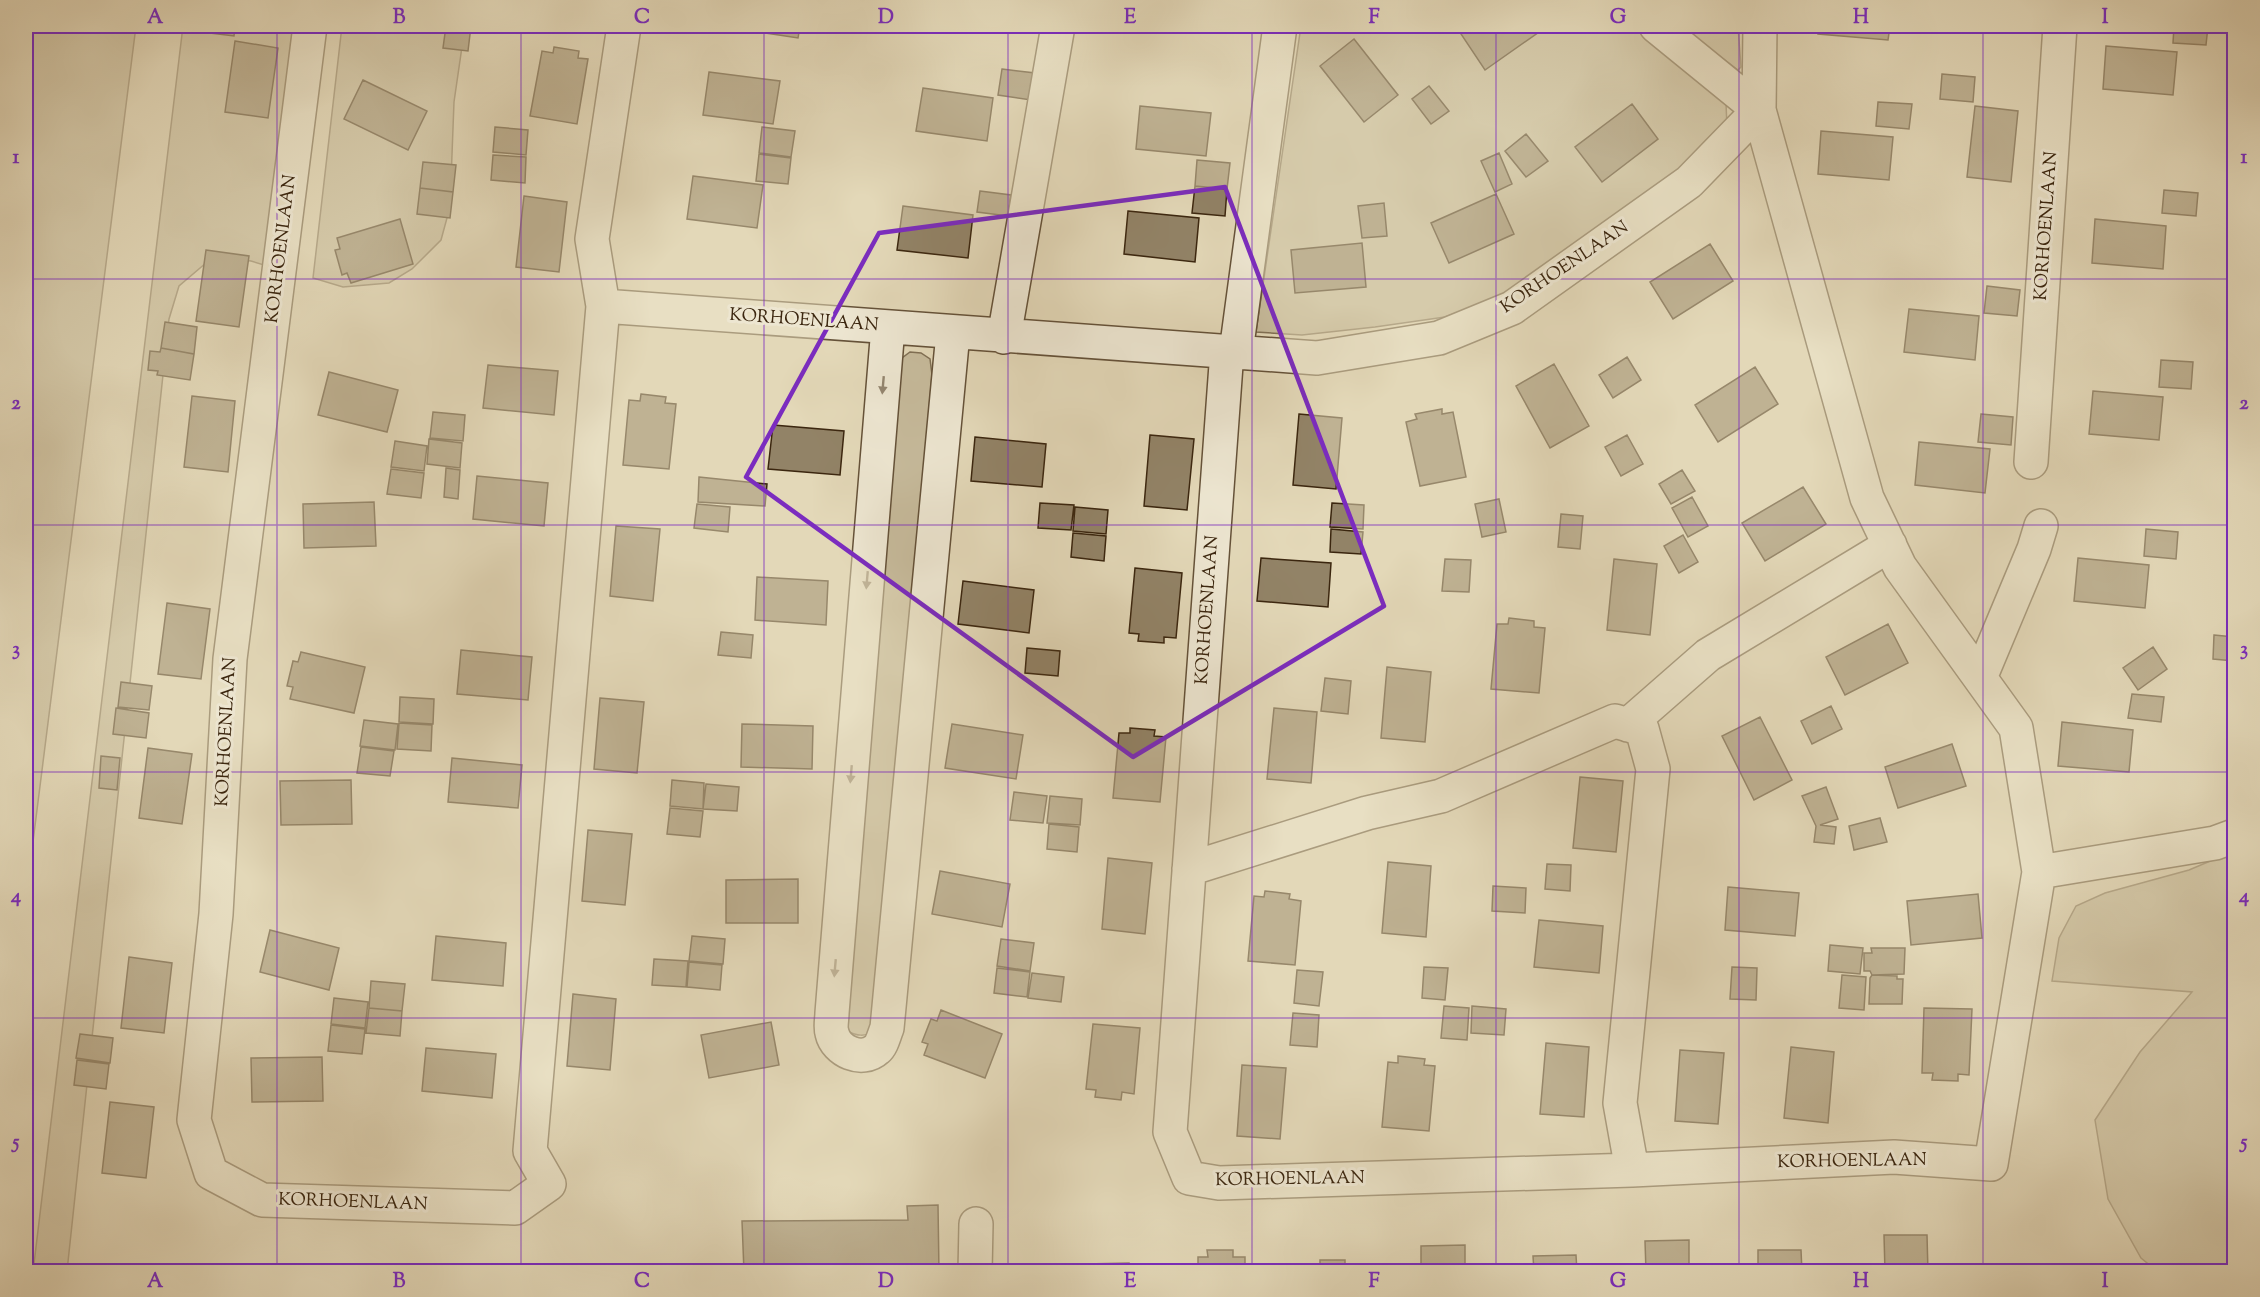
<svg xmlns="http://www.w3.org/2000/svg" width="2260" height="1297" viewBox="0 0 2260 1297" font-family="'Sorts Mill Goudy',serif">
  <rect width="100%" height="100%" fill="#e3d8b8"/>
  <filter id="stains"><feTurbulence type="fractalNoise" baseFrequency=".00333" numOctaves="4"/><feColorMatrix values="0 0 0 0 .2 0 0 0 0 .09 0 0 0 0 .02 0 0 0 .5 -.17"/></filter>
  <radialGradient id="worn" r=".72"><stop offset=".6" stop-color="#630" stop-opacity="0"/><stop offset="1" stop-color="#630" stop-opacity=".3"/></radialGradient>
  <path fill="#c6ba9b" stroke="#807055" stroke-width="1.5" d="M26 26H136L26 897V162L28 148 26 147Z
    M183 26H301L274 268 251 261 213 257 179 286 169 319 67 1271 33 1272Z
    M342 26H465L454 102 450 207 441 240 412 269 389 283 343 287 313 278Z
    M1301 26H1632L1719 93 1726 103 1727 128 1690 164 1540 274 1489 301 1445 317 1375 327 1302 335 1256 332Z
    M1680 26H1738L1741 67 1738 70Z
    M910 352 921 353 930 359 932 375 874 1031C865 1037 857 1036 847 1031L898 372 902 358Z
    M2234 851V1271H2157L2141 1258 2108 1199 2095 1120 2140 1052 2192 992 2052 981 2059 938 2076 906 2105 893 2189 870Z"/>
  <path fill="#928367" stroke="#3b260f" stroke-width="1.5" d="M202 26H235L234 36 202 32Z
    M446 26H471L468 51 443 48Z
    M767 26H800L798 38 766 33Z
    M950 26H1004V33Z
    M1466 26H1534L1539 32 1485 70 1459 31Z
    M1819 26H1890L1888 40 1818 34Z
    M2174 26H2208L2206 45 2173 43Z
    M1354 39 1398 95 1364 122 1320 66Z
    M235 41 278 48 268 118 225 112Z
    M2106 46 2177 52 2173 95 2103 89Z
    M554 47 579 51 578 58 588 59 577 124 530 116 542 51 553 53Z
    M1002 69 1035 73 1031 100 998 95Z
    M709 72 780 81 773 124 703 115Z
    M1942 74 1975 77 1973 102 1940 99Z
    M363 80 427 111 408 150 344 119Z
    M1429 86 1449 111 1431 124 1412 99Z
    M923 88 993 98 987 141 916 131Z
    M1878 102 1912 104 1909 129 1876 126Z
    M1632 104 1658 139 1602 182 1575 147Z
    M1140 106 1211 113 1206 156 1136 149Z
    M1975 106 2018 111 2011 182 1967 177Z
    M495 127 528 130 526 155 493 152Z
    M762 127 795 131 791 157 759 153Z
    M1821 131 1893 137 1889 180 1818 174Z
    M1526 134 1548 161 1526 177 1505 151Z
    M1499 153 1512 184 1495 192 1481 161Z
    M759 154 791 158 788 184 756 181Z
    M493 155 526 157 525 183 491 180Z
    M1197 160 1230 163 1227 189 1195 186Z
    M423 162 456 165 453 192 420 188Z
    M693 176 763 185 757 228 687 219Z
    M1195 186 1227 189 1225 216 1192 213Z
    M420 188 453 192 450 218 417 214Z
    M2164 190 2198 193 2196 216 2162 213Z
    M980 191 1011 195 1008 216 977 212Z
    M1496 194 1514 234 1449 263 1431 223Z
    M524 196 567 202 559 272 516 267Z
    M1384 203 1387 236 1362 238 1358 206Z
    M903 206 973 215 968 258 897 250Z
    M1128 211 1199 218 1195 262 1124 254Z
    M400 219 413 264 351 283 347 273 342 275 335 250 340 249 337 238Z
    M2095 219 2166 226 2163 269 2092 263Z
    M1362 243 1366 287 1295 293 1291 250Z
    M1710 244 1733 281 1673 319 1650 282Z
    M206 250 249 256 239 327 196 321Z
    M1987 286 2020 290 2017 316 1984 313Z
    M1909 309 1979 316 1975 360 1904 352Z
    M165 322 197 327 194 354 161 348Z
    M161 348 194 354 190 380 157 375 158 371 148 370 150 351 160 352Z
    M1627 357 1641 380 1613 398 1599 375Z
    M2161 360 2193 362 2191 389 2159 387Z
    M1554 364 1589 426 1550 448 1516 386Z
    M488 365 558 371 554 415 483 408Z
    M1755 367 1778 404 1718 442 1695 405Z
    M329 372 398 390 387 432 318 415Z
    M2093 391 2163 397 2159 440 2089 434Z
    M641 394 666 397 665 403 676 404 669 469 623 465 629 400 640 401Z
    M192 396 235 401 228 472 184 467Z
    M1442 409V414L1453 412 1466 477 1420 486 1406 422 1417 419 1415 414Z
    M433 412 465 415 463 441 430 438Z
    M1299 414 1342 418 1336 489 1293 485Z
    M1981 414 2013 417 2011 445 1978 442Z
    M773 425 844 431 840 475 768 469Z
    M1150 435 1194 439 1187 510 1144 506Z
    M1627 435 1643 464 1621 476 1605 447Z
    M975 437 1046 444 1042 487 971 481Z
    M429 439 462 443 460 468 427 464Z
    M395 441 427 446 424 471 391 467Z
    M1919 442 1990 449 1985 493 1915 485Z
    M2229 466 2234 467V490L2228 489Z
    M446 468 460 470 458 499 444 497Z
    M391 469 424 473 421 498 387 494Z
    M1682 470 1695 491 1671 504 1659 484Z
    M477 476 548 483 544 526 473 519Z
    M699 477 767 484 765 506 698 502Z
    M1803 487 1826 524 1765 561 1742 523Z
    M1692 497 1708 526 1688 537 1672 508Z
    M1499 499 1506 532 1482 537 1475 504Z
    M374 502 376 546 304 548 303 504Z
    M1040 503 1074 505 1071 530 1038 528Z
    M1332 503 1364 505 1363 529 1330 527Z
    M697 504 730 507 728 532 694 528Z
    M1075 507 1108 510 1106 534 1073 531Z
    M1561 514 1583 516 1580 549 1558 547Z
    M616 526 660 529 653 601 610 596Z
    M1331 529 1363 532 1361 554 1330 552Z
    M2146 529 2178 532 2176 559 2144 556Z
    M1073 533 1106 536 1104 561 1071 557Z
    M1683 535 1698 562 1679 573 1664 546Z
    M1261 558 1331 563 1328 607 1257 601Z
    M2078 558 2149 565 2145 608 2074 601Z
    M1445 559 1471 560 1469 592 1442 591Z
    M1614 559 1657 564 1650 635 1607 630Z
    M1135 568 1182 573 1176 638 1164 637V643L1138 641 1139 634 1129 633Z
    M757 577 828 581 826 625 755 620Z
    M963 581 1034 590 1029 633 958 624Z
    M167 603 210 609 201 679 158 674Z
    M1509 618 1534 621V627L1545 628 1539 693 1491 689 1497 624H1508Z
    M1888 624 1908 663 1845 695 1826 657Z
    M721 632 753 635 751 658 718 655Z
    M2214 635 2234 637V661L2213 659Z
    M2153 647 2167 669 2138 690 2123 668Z
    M1027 648 1060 651 1058 676 1025 673Z
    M461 650 532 657 528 700 457 694Z
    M301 652 365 667 354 713 290 699 293 687 287 686 293 661 298 662Z
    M1387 667 1431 672 1425 742 1381 738Z
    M1325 678 1351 681 1348 714 1321 711Z
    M121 682 152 686 149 710 118 707Z
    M2132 694 2164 697 2161 722 2128 718Z
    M400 697 434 699 433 724 399 722Z
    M600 698 644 702 637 773 594 769Z
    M1831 706 1842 729 1812 744 1801 721Z
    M116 708 149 713 146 738 113 734Z
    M1274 708 1317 712 1311 783 1267 779Z
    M1760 717 1792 780 1754 800 1722 736Z
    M364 720 398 724 395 750 360 746Z
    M2062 722 2133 730 2129 772 2058 766Z
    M399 723 432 725 431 751 397 749Z
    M742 724 813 726 812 769 741 767Z
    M952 724 1023 735 1016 779 945 768Z
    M1130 728 1155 730 1154 736 1166 737 1160 802 1113 798 1119 733H1130Z
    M1952 744 1966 786 1898 808 1885 767Z
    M361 747 394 751 390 776 357 773Z
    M148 748 192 754 182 824 139 818Z
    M101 756 120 758 117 790 99 788Z
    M452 758 522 765 518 808 448 802Z
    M1580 777 1623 781 1616 852 1573 848Z
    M351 780 352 824 281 825 280 781Z
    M672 780 704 783 703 809 670 806Z
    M706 784 739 787 737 811 703 809Z
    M1826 787 1838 819 1820 825 1836 827 1834 844 1814 842 1816 826 1802 796Z
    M1014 792 1047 796 1043 823 1010 820Z
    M1050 796 1082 799 1080 825 1047 823Z
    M670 808 703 811 700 837 667 834Z
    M1880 818 1887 842 1854 850 1849 826Z
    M1049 824 1079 827 1077 852 1047 849Z
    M588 830 632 834 625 905 582 901Z
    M1108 858 1152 863 1145 934 1102 929Z
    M1388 862 1431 866 1426 937 1382 933Z
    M1547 864 1571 865 1570 891 1545 889Z
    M940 871 1010 884 1002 927 932 914Z
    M798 879V923H726V880Z
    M1493 886 1526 888 1525 913 1492 911Z
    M1728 887 1799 893 1795 936 1725 930Z
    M1265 891 1290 894 1289 899 1301 901 1295 965 1248 961 1254 896 1264 897Z
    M1978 894 1982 938 1911 945 1907 901Z
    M1539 920 1603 926 1599 973 1534 967Z
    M270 930 339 948 329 990 260 972Z
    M436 936 506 943 503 986 432 980Z
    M692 936 725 939 723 964 689 961Z
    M1001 939 1034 943 1030 971 997 966Z
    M1830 945 1863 948 1860 974 1828 971Z
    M1871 948H1905L1904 974 1872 975 1870 971H1864V953H1872Z
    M129 957 172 963 164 1033 121 1028Z
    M654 959 688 961 686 987 652 985Z
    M689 962 722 965 720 990 687 987Z
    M1424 967 1448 968 1445 1000 1422 998Z
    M1732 967 1757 968 1756 1000 1730 999Z
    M997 968 1030 972 1027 997 994 993Z
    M1297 970 1323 972 1319 1006 1294 1003Z
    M1032 973 1064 977 1061 1002 1028 998Z
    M1842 975 1866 977 1864 1010 1839 1008Z
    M1872 975 1897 976V979H1903L1902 1004H1869L1870 978Z
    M371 981 405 984 402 1011 369 1008Z
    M573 994 616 999 610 1070 567 1066Z
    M334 998 368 1002 365 1028 331 1024Z
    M1444 1006 1469 1008 1467 1040 1441 1038Z
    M1472 1006 1506 1009 1504 1035 1471 1033Z
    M369 1008 402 1011 400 1036 366 1033Z
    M1924 1008 1972 1009 1969 1075 1958 1074V1081L1932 1080 1933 1073H1922Z
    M941 1010 1002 1034 985 1078 924 1055 928 1044 922 1042 931 1019 937 1021Z
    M1293 1013 1319 1015 1317 1047 1290 1045Z
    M771 1022 779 1065 709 1078 701 1035Z
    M1093 1024 1140 1028 1134 1094 1122 1092 1121 1100 1095 1097 1096 1090 1086 1089Z
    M331 1025 365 1029 362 1054 328 1051Z
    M80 1034 113 1038 110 1063 76 1058Z
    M1546 1043 1589 1047 1584 1117 1540 1114Z
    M1791 1047 1834 1052 1828 1123 1784 1118Z
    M426 1048 496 1054 492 1098 422 1091Z
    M1680 1050 1724 1053 1718 1124 1675 1121Z
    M1398 1056 1425 1059 1424 1065 1435 1066 1429 1131 1382 1127 1388 1062 1398 1063Z
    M322 1057 323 1101 252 1102 251 1058Z
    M77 1060 109 1064 106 1089 74 1085Z
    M1242 1065 1286 1068 1280 1139 1237 1136Z
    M110 1102 154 1107 146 1178 102 1173Z
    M938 1205 939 1272H744L742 1221 908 1220 907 1206Z
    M1884 1235H1927L1928 1272H1885Z
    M1689 1240V1272H1646L1645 1241Z
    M1465 1245V1272H1421V1246Z
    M1207 1250H1233V1257H1245V1272H1198V1257H1208Z
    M1758 1250H1801L1802 1272H1758Z
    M1576 1255 1577 1272H1534L1533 1256Z
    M1320 1260H1345V1267H1356V1272H1309V1267H1320Z
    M1129 1263V1272H1085V1264Z
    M528 1269H572V1272H528Z"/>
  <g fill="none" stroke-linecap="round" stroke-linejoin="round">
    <g stroke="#655239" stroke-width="36">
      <path id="minor" d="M310 26 230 659 216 914 194 1120 211 1173 262 1200 515 1208 549 1184 530 1151 603 306 592 239 624 26
        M603 306 1317 358 1439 338 1512 308 1689 182 1759 110 1760 26
        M888 327 832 1013C832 1019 830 1027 832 1033 836 1051 862 1063 877 1049 882 1045 884 1035 887 1028L953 333
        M1004 337 1058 26
        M1227 351 1170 1132 1189 1178 1219 1183 1632 1170
        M1236 352 1280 26
        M2031 462 2060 26
        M1980 678 2034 549 2041 526
        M1628 725 1708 655 1890 545
        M1189 869 1367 813 1441 796 1615 721 1642 729 1653 769 1620 1103 1632 1170 1894 1157 1991 1164 2039 872 2016 728 1900 567 1867 498 1759 110 1656 26
        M2039 872 2215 843 2234 836
        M975 1272 976 1224"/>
    </g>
    <use href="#minor" stroke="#ede6d1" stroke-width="33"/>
  </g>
  <defs><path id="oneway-solid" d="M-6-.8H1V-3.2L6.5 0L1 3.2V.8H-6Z" transform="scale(1.5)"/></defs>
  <g fill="#948670">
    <use href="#oneway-solid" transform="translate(883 385) rotate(95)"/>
    <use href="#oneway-solid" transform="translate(867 580) rotate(95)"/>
    <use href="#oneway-solid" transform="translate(851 774) rotate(95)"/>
    <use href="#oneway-solid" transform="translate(835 968) rotate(95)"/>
  </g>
  <path d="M0 0H2260V1297H0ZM1225 187 1384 606 1133 757 746 477 879 233Z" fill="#e3d8b8" fill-opacity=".55" fill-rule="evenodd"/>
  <path fill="none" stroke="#7b2cbf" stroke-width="4.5" stroke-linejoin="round" d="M1225 187 1384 606 1133 757 746 477 879 233Z"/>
  <path fill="none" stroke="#7b2cbf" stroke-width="1.5" stroke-opacity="0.55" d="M277 26V1272M521 26V1272M764 26V1272M1008 26V1272M1252 26V1272M1496 26V1272M1739 26V1272M1983 26V1272M26 279H2234M26 525H2234M26 772H2234M26 1018H2234"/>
  <g text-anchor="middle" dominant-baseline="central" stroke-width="6" stroke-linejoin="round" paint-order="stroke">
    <g font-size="18" fill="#3b260f" stroke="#ede6d1">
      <text transform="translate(2047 226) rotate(-86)">KORHOENLAAN</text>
      <text transform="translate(282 249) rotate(-83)">KORHOENLAAN</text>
      <text transform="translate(1565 268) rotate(-34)">KORHOENLAAN</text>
      <text transform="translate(804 321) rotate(4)">KORHOENLAAN</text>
      <text transform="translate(1208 610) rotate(-86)">KORHOENLAAN</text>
      <text transform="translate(227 732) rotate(-87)">KORHOENLAAN</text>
      <text transform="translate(1852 1162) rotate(-1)">KORHOENLAAN</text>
      <text transform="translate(1290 1180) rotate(-1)">KORHOENLAAN</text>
      <text transform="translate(353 1203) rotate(2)">KORHOENLAAN</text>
    </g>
  </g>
  <rect width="2260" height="1297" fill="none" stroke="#e3d8b8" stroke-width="66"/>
  <rect x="33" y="33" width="2194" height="1231" fill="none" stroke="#7b2cbf" stroke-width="2"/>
  <g font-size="20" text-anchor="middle" font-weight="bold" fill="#7b2cbf">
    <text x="155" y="23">A</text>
    <text x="399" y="23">B</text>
    <text x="642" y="23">C</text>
    <text x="886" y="23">D</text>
    <text x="1130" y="23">E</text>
    <text x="1374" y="23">F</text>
    <text x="1618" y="23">G</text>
    <text x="1861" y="23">H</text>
    <text x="2105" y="23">I</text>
    <text x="16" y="163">1</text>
    <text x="2244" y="163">1</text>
    <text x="16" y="409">2</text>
    <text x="2244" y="409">2</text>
    <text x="16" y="655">3</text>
    <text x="2244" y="655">3</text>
    <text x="16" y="902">4</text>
    <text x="2244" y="902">4</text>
    <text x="16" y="1148">5</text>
    <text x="2244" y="1148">5</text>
    <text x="155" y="1287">A</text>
    <text x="399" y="1287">B</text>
    <text x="642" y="1287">C</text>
    <text x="886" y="1287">D</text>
    <text x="1130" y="1287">E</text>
    <text x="1374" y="1287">F</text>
    <text x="1618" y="1287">G</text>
    <text x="1861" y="1287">H</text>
    <text x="2105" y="1287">I</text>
  </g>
  <rect width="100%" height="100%" filter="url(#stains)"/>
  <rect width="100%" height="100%" fill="url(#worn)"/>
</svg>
